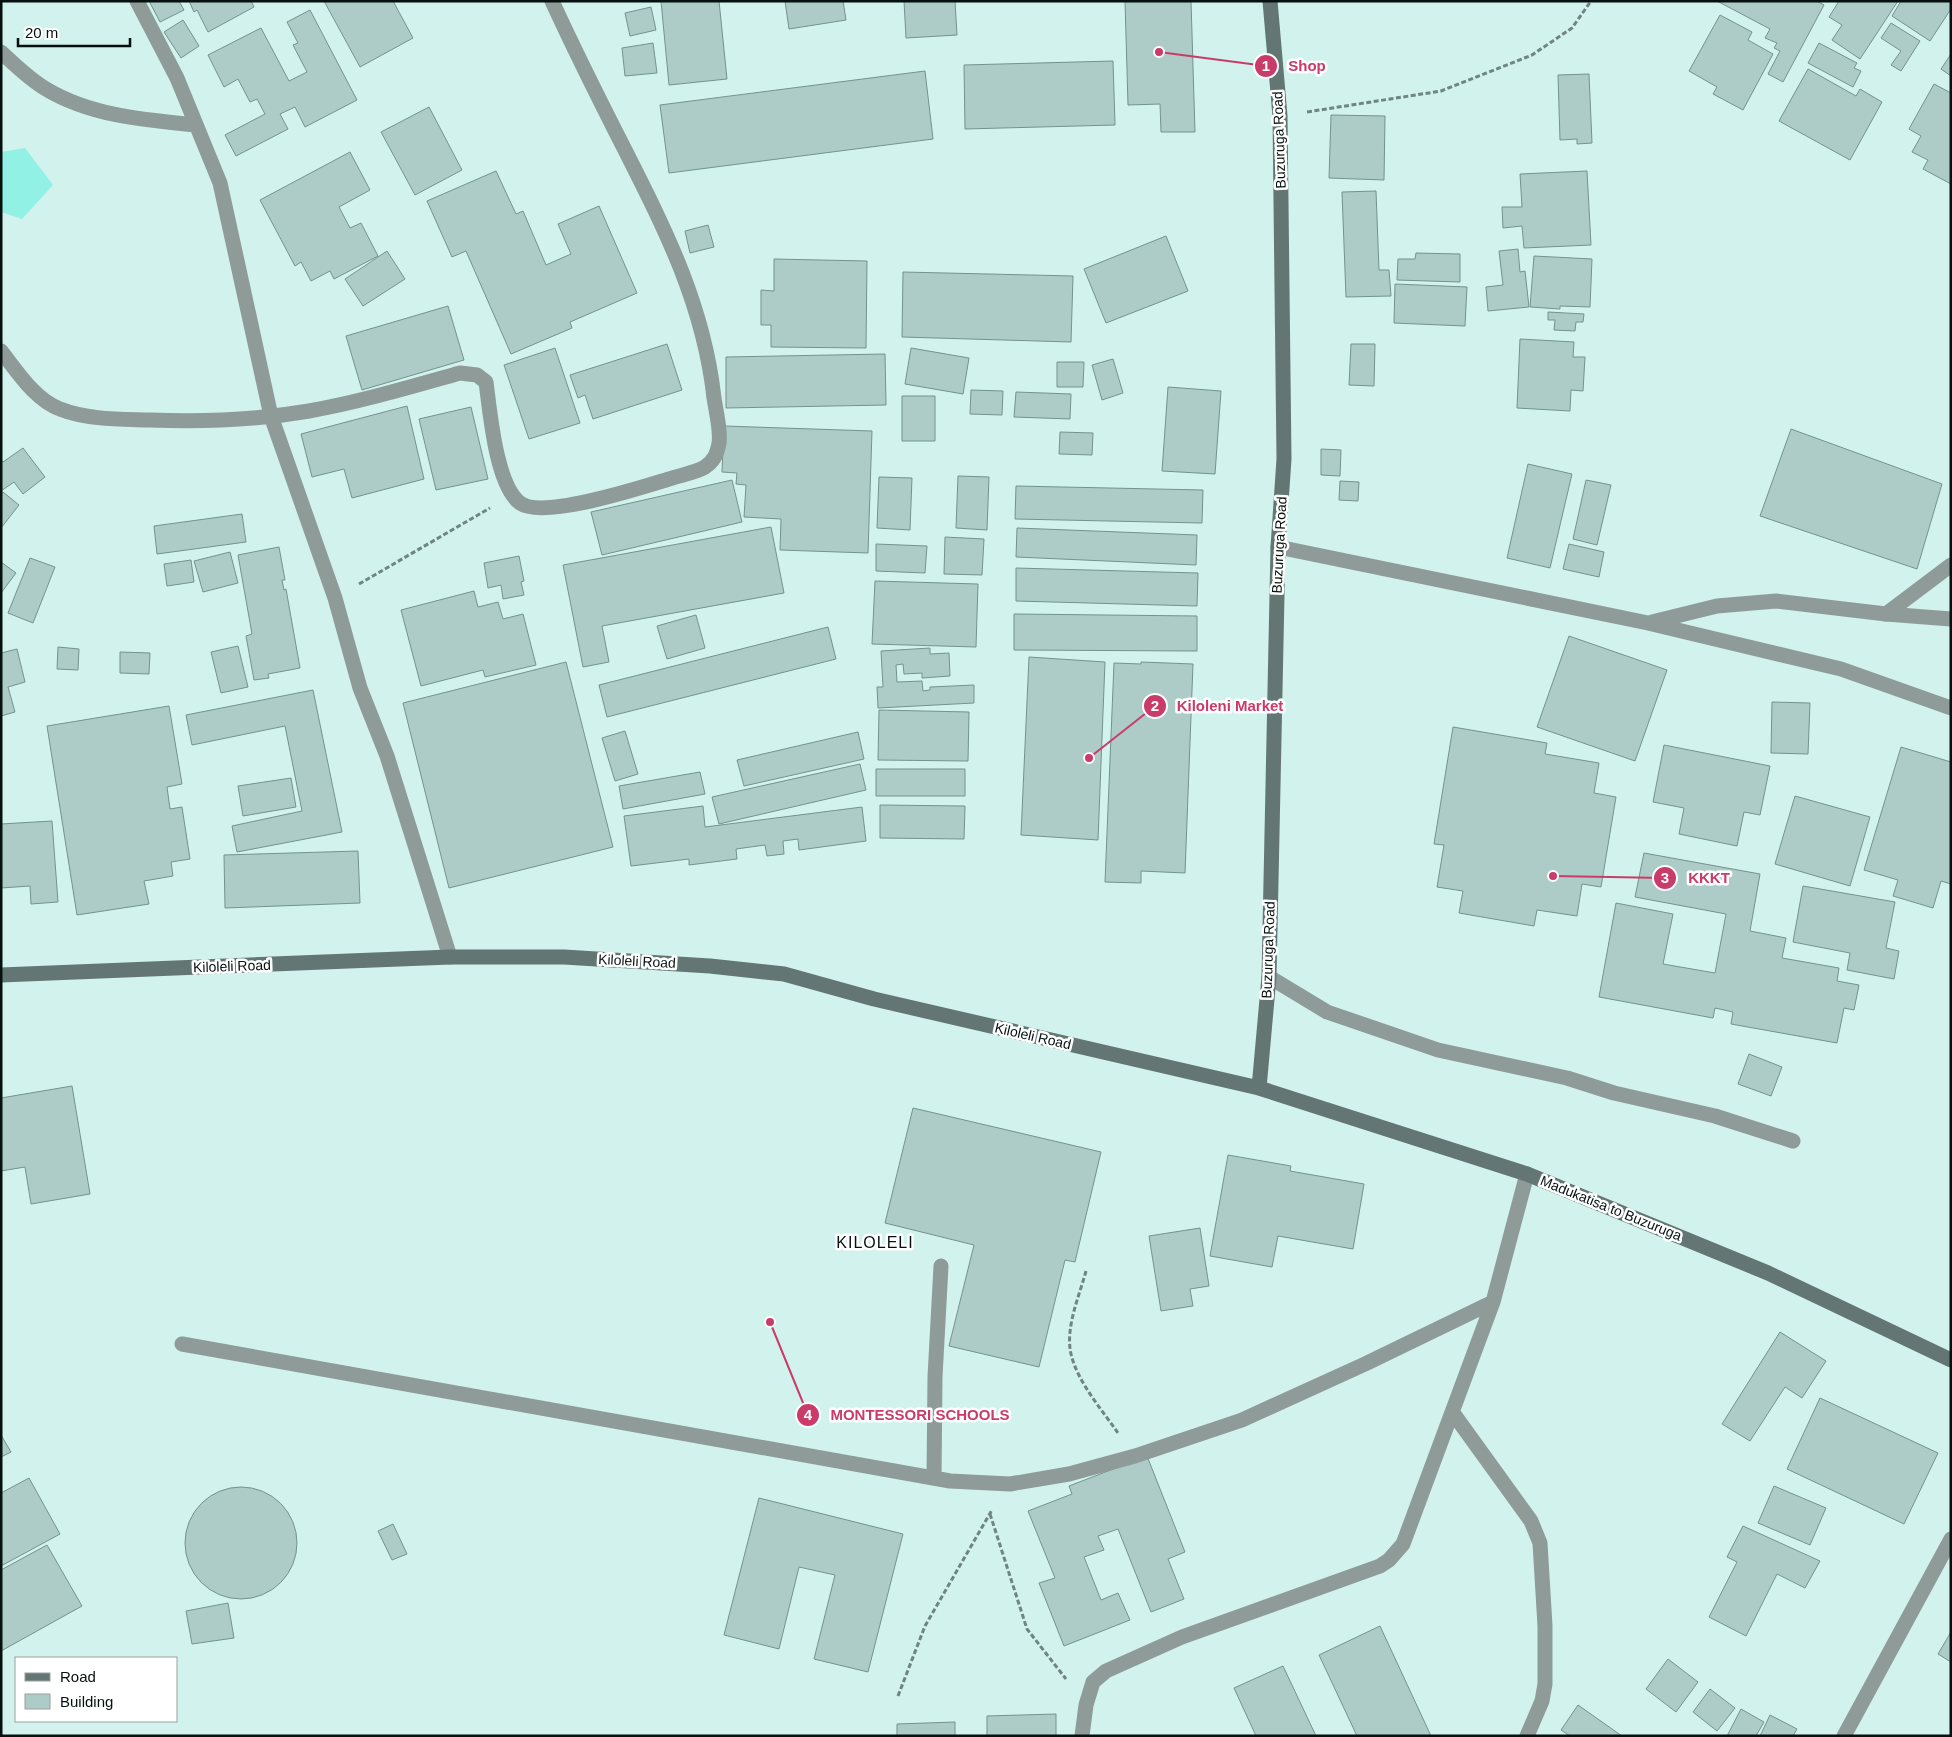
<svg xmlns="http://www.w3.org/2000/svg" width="1952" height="1737" viewBox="0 0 1952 1737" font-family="Helvetica,sans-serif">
  <rect width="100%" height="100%" fill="#d1f2ed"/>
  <path fill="#91f1e5" d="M25 148 53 185 22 219 1 212V152Z"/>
  <path fill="#adccc7" stroke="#74928e" d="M149 1H179L184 10 160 22Z
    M189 1H251L254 7 208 32 197 10 194 12Z
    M324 1H393L413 38 360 67Z
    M661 1H719L727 79 669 85Z
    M785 1H843L846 20 789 29Z
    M904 1H955L957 35 906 38Z
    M1125 1H1191L1195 132H1161L1160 104 1128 105Z
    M1717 1H1817L1824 5 1783 82 1768 74 1780 51 1774 48 1777 43 1765 38 1770 29Z
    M1839 1H1898L1860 59 1832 40 1842 25 1829 17Z
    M1901 1H1951V9L1930 41 1892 16Z
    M651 7 656 30 630 36 625 13Z
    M310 10 357 100 305 127 295 107 280 114 288 129 236 156 225 135 265 114 257 99 250 102 238 79 224 87 208 55 261 28 289 81 307 72 293 45 298 43 287 22Z
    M1720 15 1752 32 1748 40 1773 54 1743 110 1713 94 1717 87 1689 71Z
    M183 20 199 46 181 58 164 32Z
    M1891 23 1920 41 1901 71 1891 65 1901 51 1881 38Z
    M653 43 657 73 625 76 622 48Z
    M1819 43 1857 63 1854 68 1861 71 1853 87 1808 63Z
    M1951 54V76L1941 69Z
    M1113 61 1115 125 965 129 964 65Z
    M1808 69 1856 96 1860 89 1882 102 1850 160 1779 121Z
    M925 71 933 139 669 173 660 105Z
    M1589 74 1592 143 1577 144V139L1560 140 1558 75Z
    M1934 84 1951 93V184L1923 169 1928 160 1912 152 1921 136 1909 129Z
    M429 107 462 170 415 195 381 132Z
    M1331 115 1385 116 1384 180 1329 178Z
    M350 152 370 190 339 207 350 228 361 223 378 256 334 279 330 271 311 281 301 262 295 266 260 200Z
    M496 171 516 214 523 211 546 265 571 254 558 224 599 206 637 293 570 322 572 328 511 354 466 251 452 257 427 201Z
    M1587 171 1591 245 1524 248 1522 226 1503 228 1502 207H1522L1520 174Z
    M1376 191 1379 270H1389L1391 296 1346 297 1342 192Z
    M708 225 714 247 690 253 685 231Z
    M1166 236 1188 291 1106 323 1084 269Z
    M1518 249 1520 272 1525 271 1529 307 1488 311 1486 287 1503 285 1499 251Z
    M387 251 405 279 363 306 345 279Z
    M1416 253 1460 254V282L1397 280 1398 259H1415Z
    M1534 256 1592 259 1590 307 1560 306V309L1530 307Z
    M774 259 867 261 866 348 771 347V325H761V290L774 291Z
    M903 272 1073 276 1071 342 902 337Z
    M1395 284 1467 287 1465 326 1394 323Z
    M448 306 464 360 362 390 346 336Z
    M1548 312 1584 314 1583 322H1576L1575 331 1554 330 1555 320H1548Z
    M1520 339 1574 342 1573 357H1585L1583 391 1571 390 1570 411 1517 408Z
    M667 344 682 390 593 419 585 395 578 398 570 375Z
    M1351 344H1375L1374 386 1349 385Z
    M555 348 580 423 529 439 504 365Z
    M911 348 969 358 963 394 905 384Z
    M885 354 886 405 726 408V357Z
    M1113 359 1123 393 1102 400 1092 365Z
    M1057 362H1084L1083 387H1057Z
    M1168 387 1221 391 1215 474 1162 471Z
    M971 390 1003 391 1002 415 970 414Z
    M1016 392 1071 394 1070 419 1014 417Z
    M902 396H935V441H902Z
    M407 406 424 479 352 498 344 469 312 477 301 434Z
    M471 407 488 479 436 490 419 419Z
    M724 426 872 431 868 553 780 550 781 519 744 517 746 485 736 484 737 473 722 472Z
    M1791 429 1942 484 1917 569 1760 516Z
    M1060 432 1093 433 1092 455 1059 454Z
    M23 448 45 477 23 494 14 482 1 491V460L3 462Z
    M1321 449 1341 450 1340 476 1321 475Z
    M1528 464 1572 474 1550 568 1507 558Z
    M958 476 989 477 987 530 956 528Z
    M879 477 912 478 910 530 877 528Z
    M732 480 742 522 602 555 591 512Z
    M1586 480 1611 485 1597 545 1573 539Z
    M1340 481 1359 482 1358 501 1339 500Z
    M1016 486 1203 490 1202 523 1015 519Z
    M3 492 19 505 1 528V495Z
    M242 514 246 542 157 554 154 526Z
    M771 527 784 593 602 626 609 662 583 667 563 565Z
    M1017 528 1197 535 1196 565 1016 557Z
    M945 537 984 539 982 575 944 574Z
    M876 544 927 546 925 573 876 571Z
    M1569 544 1604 552 1599 577 1563 569Z
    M279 547 285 580H282L284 590 286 589 300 668 268 674 269 678 254 680 246 636 252 634 238 555Z
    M230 552 238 583 203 592 194 561Z
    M519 556 524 581 521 582 524 595 503 599 501 585 488 588 484 563Z
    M30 558 55 567 33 623 8 613Z
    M191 560 194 582 167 586 164 564Z
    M1 562 16 573 1 593Z
    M1016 568 1198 573 1197 606 1016 601Z
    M875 581 978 584 976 647 872 644Z
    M474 591 478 607 498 602 503 619 523 614 536 665 485 677 483 670 421 686 401 610Z
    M1014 614 1197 616V651L1014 650Z
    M696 615 705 648 667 659 657 626Z
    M828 627 836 659 607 717 599 685Z
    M1569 636 1667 670 1635 761 1537 727Z
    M238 646 248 687 221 693 211 652Z
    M58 647 79 649 78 670 57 669Z
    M930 648V654L949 653 950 676 922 678V673L904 674 903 664 896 665 897 682 922 681 923 691 930 690V687L974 685V703L878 708 877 687H883L881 651Z
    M17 649 25 682 8 687 15 712 1 716V653Z
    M120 652 150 653 149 674 120 673Z
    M1029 657 1105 662 1098 840 1021 835Z
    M566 662 613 847 449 888 403 703Z
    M1141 662 1193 664 1185 873 1141 871V883L1105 882 1114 663 1141 664Z
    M313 690 342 832 237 852 232 826 302 811 285 726 192 745 186 715Z
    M1772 702 1810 703 1808 754 1771 753Z
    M169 706 182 784 167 787 170 809 182 807 190 859 171 862 173 876 144 881 149 904 77 915 47 726Z
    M879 710 969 712 968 761 878 760Z
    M1453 727 1547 743 1545 754 1599 763 1594 793 1616 797 1601 887 1582 884 1577 916 1537 910 1534 926 1459 913 1463 891 1437 887 1444 845 1434 844Z
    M625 731 638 774 615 781 602 738Z
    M858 732 864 759 744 786 737 760Z
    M1664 745 1770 766 1760 815 1744 812 1737 846 1679 834 1684 808 1653 802Z
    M1901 747 1951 762V884L1941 881 1933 908 1893 896 1898 880 1864 870Z
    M860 764 866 790 719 824 712 797Z
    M876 769H965V796H876Z
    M700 772 705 794 623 809 619 786Z
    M291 778 296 807 243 816 238 786Z
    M1795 796 1870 817 1850 886 1775 864Z
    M880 805 965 806 964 839 880 838Z
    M703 806 705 827 862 807 866 841 799 850 798 839 783 841 784 854 767 856 765 845 736 849 737 859 689 865V859L631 866 624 816Z
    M52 821 58 902 31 904 30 886 1 888V824Z
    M358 851 360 903 225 908 224 855Z
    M1644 853 1760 874 1750 931 1786 938 1782 958 1839 968 1837 981 1859 985 1854 1010 1844 1008 1837 1043 1731 1024 1733 1012 1715 1008 1713 1018 1599 997 1616 903 1673 914 1663 964 1715 973 1726 914 1635 897Z
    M1803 886 1895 902 1886 948 1899 951 1894 979 1847 970 1850 953 1793 942Z
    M1749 1054 1782 1067 1771 1096 1738 1084Z
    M72 1086 90 1194 31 1204 25 1167 1 1171V1098Z
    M913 1108 1101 1152 1075 1262 1065 1260 1039 1367 949 1346 974 1245 885 1223Z
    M1228 1155 1291 1166 1290 1171 1364 1184 1353 1249 1278 1236 1272 1267 1210 1256Z
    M1200 1228 1209 1286 1190 1289 1193 1306 1161 1311 1149 1236Z
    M1780 1332 1826 1361 1802 1398 1785 1387 1750 1441 1722 1424Z
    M1820 1398 1938 1453 1904 1524 1787 1469Z
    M1 1435 11 1452 1 1457Z
    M1147 1456 1185 1552 1168 1559 1184 1599 1151 1612 1118 1529 1098 1536 1104 1550 1084 1557 1101 1600 1118 1593 1130 1620 1064 1646 1039 1583 1055 1578 1028 1511 1072 1494 1069 1486Z
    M29 1478 60 1534 1 1566V1493Z
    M1774 1486 1826 1508 1810 1545 1758 1523Z
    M185 1543a56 56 0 1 1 112 0a56 56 0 1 1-112 0Z
    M759 1498 903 1534 868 1672 814 1659 835 1575 799 1567 779 1649 724 1635Z
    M393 1524 407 1554 392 1560 378 1531Z
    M1743 1526 1820 1561 1805 1588 1777 1574 1746 1636 1709 1617 1737 1562 1727 1557Z
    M47 1545 82 1606 1 1651V1570Z
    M228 1603 234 1638 192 1644 186 1611Z
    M1380 1626 1431 1736H1357L1319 1655Z
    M1951 1632V1662L1938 1654Z
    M1668 1659 1698 1682 1676 1712 1646 1689Z
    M1283 1666 1316 1736H1256L1234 1688Z
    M1710 1689 1735 1708 1717 1731 1693 1712Z
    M1578 1705 1622 1736H1570L1561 1730Z
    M1741 1709 1764 1722 1756 1736H1727Z
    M1056 1714V1736H987V1716Z
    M1770 1715 1797 1729 1793 1736H1760Z
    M955 1722V1736H897V1724Z"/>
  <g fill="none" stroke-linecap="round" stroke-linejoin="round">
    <path stroke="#6e8581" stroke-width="3" stroke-dasharray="5 2.5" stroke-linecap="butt" d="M1307 112 1441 91 1532 55 1572 28 1591 1
      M359 584 490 508
      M1086 1271C1079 1297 1065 1328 1071 1354 1077 1381 1102 1410 1118 1433
      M990 1514 1027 1629 1066 1679
      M898 1696 925 1626 992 1510"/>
    <path stroke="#8e9b99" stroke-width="15" d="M1886 614 1951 565
      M182 1344 950 1481 1010 1484 1069 1474 1135 1456 1242 1420 1365 1364 1493 1302
      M1453 1413 1531 1521 1540 1543 1545 1626V1684L1542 1701 1527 1736
      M934 1478 935 1377 941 1266
      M1082 1736 1086 1705 1093 1682 1106 1671 1182 1637 1380 1566 1389 1560 1403 1544 1493 1302 1527 1174"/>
    <path stroke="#8e9b99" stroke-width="15" d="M137 1 177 78 220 183 271 416 335 598 360 688 387 756 450 957
      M1 52C15 65 29 79 46 89 91 116 145 120 196 125
      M1 351C17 371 35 400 60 409 88 420 121 419 150 420 202 422 257 420 309 411 360 402 410 387 460 373L477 375 486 382C490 412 496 485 520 503 543 520 642 487 669 479 680 475 695 473 705 467 714 461 717 454 719 443 721 430 716 412 714 398 704 306 666 231 625 150 600 101 575 51 552 1
      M1278 547 1648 623 1841 669 1951 708
      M1652 622 1717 606 1776 601 1886 614 1951 619
      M1269 977 1327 1012 1438 1050 1567 1078 1614 1093 1715 1116 1793 1141
      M1844 1736 1951 1539"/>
    <path stroke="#637673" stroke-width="15" d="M1 975 450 957H564L710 966 784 974 874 999 1259 1088 1527 1174 1768 1273 1951 1360
      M1259 1088 1269 977 1278 547 1284 459 1280 116 1270 1"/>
  </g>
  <g text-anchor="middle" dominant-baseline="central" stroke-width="5" stroke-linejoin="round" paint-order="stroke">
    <g font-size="14" fill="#06110f" stroke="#fff">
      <text transform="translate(1279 140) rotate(-92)">Buzuruga Road</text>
      <text transform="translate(1279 545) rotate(-87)">Buzuruga Road</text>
      <text transform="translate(1268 950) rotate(-88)">Buzuruga Road</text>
      <text transform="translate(637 961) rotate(3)">Kiloleli Road</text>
      <text transform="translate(232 966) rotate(-2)">Kiloleli Road</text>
      <text transform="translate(1033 1036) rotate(13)">Kiloleli Road</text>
      <text transform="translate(1611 1208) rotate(22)">Madukatisa to Buzuruga</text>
    </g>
    <g font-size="16" letter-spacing="1" fill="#06110f" stroke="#fff">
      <text x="875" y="1242">KILOLELI</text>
    </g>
  </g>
  <path fill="none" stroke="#c93c69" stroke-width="2" d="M1159 52L1266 66M1089 758L1155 706M1553 876L1665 878M770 1322L808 1415"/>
  <g fill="#c93c69" stroke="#fff" stroke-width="2">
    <circle cx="1159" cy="52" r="5"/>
    <circle cx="1089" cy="758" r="5"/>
    <circle cx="1553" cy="876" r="5"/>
    <circle cx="770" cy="1322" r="5"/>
    <circle cx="1266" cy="66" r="12"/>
    <circle cx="1155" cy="706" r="12"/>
    <circle cx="1665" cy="878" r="12"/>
    <circle cx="808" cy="1415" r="12"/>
  </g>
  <g font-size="15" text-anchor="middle" font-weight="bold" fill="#fff">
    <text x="1266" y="71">1</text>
    <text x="1155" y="711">2</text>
    <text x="1665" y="883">3</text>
    <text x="808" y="1420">4</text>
  </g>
  <g font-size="15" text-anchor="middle" font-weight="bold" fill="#c93c69" stroke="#fff" stroke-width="5" stroke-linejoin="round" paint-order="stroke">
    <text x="1307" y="71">Shop</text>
    <text x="1230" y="711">Kiloleni Market</text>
    <text x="1709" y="883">KKKT</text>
    <text x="920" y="1420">MONTESSORI SCHOOLS</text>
  </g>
  <rect width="1952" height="1737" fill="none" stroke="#06110f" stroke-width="5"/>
  <rect x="15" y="1657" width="162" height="65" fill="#ffffff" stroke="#9ba09f"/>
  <rect x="25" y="1673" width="25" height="8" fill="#637673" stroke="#9ba09f"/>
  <text x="60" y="1682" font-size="15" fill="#06110f">Road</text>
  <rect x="25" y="1694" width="25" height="15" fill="#adccc7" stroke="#9ba09f"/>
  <text x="60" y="1707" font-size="15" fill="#06110f">Building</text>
  <path d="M18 38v8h112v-8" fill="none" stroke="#06110f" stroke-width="2.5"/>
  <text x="25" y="38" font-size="15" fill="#06110f" stroke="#ffffff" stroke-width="4" paint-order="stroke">20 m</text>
</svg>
